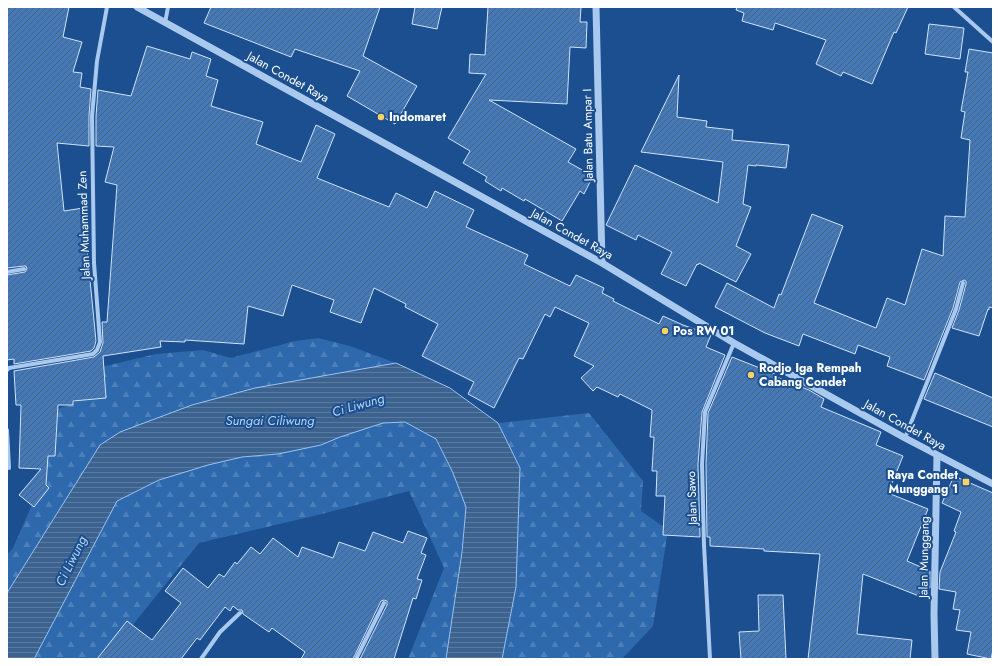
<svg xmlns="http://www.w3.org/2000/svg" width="1000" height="666" viewBox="0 0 1000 666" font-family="Jost,sans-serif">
  <defs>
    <pattern id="forest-firs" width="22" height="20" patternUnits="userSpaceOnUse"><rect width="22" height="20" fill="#2e69ad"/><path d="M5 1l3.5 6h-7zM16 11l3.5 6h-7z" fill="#4d80b9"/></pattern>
    <pattern id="water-rules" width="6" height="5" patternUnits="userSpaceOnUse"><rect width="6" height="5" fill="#3c6290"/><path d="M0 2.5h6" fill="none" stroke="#597aa1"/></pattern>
    <pattern id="building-hatch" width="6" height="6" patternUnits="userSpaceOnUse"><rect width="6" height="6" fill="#4478b7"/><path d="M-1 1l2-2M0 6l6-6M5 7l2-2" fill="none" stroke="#486282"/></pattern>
  </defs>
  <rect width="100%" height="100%" fill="#1b4f8f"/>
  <path fill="url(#forest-firs)" d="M318 338 350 346 396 363 255 388 192 405 120 432 100 445 7 593V555L13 548 41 484 47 414 88 396 93 369 156 354 203 350 231 358 295 341Z
    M589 413 643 481 641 511 668 530 653 626 622 659H502L516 587 520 468 498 423Z
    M405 422 435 439 454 475 466 507 460 563 446 659H408L444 568 409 491 322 514 199 543 105 659H34L117 501 159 480 208 465 242 457 278 454 321 445 340 437 383 423Z"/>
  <path fill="url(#water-rules)" stroke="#9cc4f0" d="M396 363 450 388 498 423 520 468 516 587 502 659H446L462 552 466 507 453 473 436 439 405 422 383 423 340 437 321 445 278 454 242 457 208 465 159 480 117 501 34 659H7V593L100 445 120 432 192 405 255 388Z"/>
  <path fill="url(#building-hatch)" stroke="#cfe3fa" d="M7 7H69L63 37 82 42 73 72 82 73 80 87 91 89 89 116V146L57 143 64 211 83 208 96 341 94 348 91 351 14 364V359L7 360V275L25 272 27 269 26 266H24L7 268Z
    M211 7H380L363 56 417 86 395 124 347 96 360 71 295 49 291 57 204 23Z
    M415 7H442L437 29 412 24Z
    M488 7H581L580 22H587L586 48 570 47 567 104 489 100 576 149 568 162 593 176 584 194 580 191 562 221 525 199 524 201 502 188 501 191 485 181 487 177 463 163 470 151 448 138 486 74 469 73 470 54 485 55Z
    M737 7H908L896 33 894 32 872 84 843 72 841 76 816 64 826 40 775 23 773 30 742 21 744 13 736 10Z
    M929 24 964 28 960 59 925 54Z
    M147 46 190 59 192 52 211 59 206 76 218 80 211 106 263 122 256 144 301 162 316 125 335 134 317 178 389 207 396 193 427 208 435 191 474 210 466 227 528 255 524 264 570 286 576 275 604 288 602 293 614 299 613 301 659 324 663 316 683 325 711 335 706 347 725 355 702 412 698 464 700 537 663 535 665 496H656L657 471H652L654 437H650L652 410 620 394 618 397 597 387 593 391 581 378 594 366 574 356 589 323 555 307 550 317 545 314 523 359 519 358 494 408 468 394 474 382 422 356 438 324 405 307 406 304 374 288 361 323 330 312 334 300 292 285 283 316 248 306 244 344 185 340V342L160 341 161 347 103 356 106 398 73 401V405H58L55 456H48L46 485 49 488 34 507 19 495 41 469 19 468 21 405H16L14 371 94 357 100 352 103 343 102 322H107L117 185 105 182 114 147 96 146V116L98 90 131 96Z
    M969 49 993 53V308L989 307V310L988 309 979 336 952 328 959 310 966 284V281L964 280 960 282 953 308 924 380 887 366 890 357 858 345 855 354 803 334 799 346 765 333 715 307 727 283 774 308 779 294 781 295 812 214 843 226 814 303 876 328 887 298 905 305 922 249 943 256 945 216 965 217 970 140 961 138 965 112 961 111 968 72H965Z
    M679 75 677 117 707 121 706 127 733 130 732 140 789 145 786 168 756 165V166L748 165 743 204 751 207 736 246 751 254 736 282 699 263 698 265 697 264 686 286 661 274 672 252 638 235 636 240 606 225 635 165 718 203 723 162 641 152Z
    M732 357 775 374 774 376 809 390 824 399 821 407 881 432 876 445 903 456 888 493 928 509 907 561 930 571V588L923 587 919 596 863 574 857 634 912 640 910 659H808L820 554 764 551V549L710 546V537H707L706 464 708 413Z
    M935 373 993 398V427L924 399Z
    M954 476 993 493V649L991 659 967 654 971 632 956 630 960 610 953 609 956 592 939 589 940 572 956 532 954 531 961 512 942 503Z
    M408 531 427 538 421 553 426 555 417 579 422 580 416 599 413 598 394 659H360L387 605V601L384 600 381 601 353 659H301L305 652 272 628 269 632 243 614 242 610H238L233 606 230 611 225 607 200 640 197 638 181 659H97L127 621 152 640 181 603 165 591 183 568 208 588 219 574 224 577 235 562 237 564 251 547 260 554 273 538 298 557 302 547 333 558 339 542 365 551 373 532 403 543Z
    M758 595H783L786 659H741L739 632 759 631Z"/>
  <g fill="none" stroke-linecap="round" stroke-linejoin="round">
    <path stroke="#a9c9ee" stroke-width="4" d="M954 7 993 42
      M165 23 168 7
      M7 272 24 269
      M7 370 9 368 93 354 97 350 100 342 94 263 92 116 97 61 107 7
      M7 430 9 468
      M905 438 956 309 963 283
      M201 659 220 632 240 613
      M356 659 384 603
      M710 659 704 545 702 464 705 412 734 343"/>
    <path stroke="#a9c9ee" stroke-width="7" d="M137 7 602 263 734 343 905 438 993 484
      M596 7 602 263
      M935 659 934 614 937 455"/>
  </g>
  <g fill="#ffd166" stroke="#1b4f8f" stroke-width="1.5">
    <circle cx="381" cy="117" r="4"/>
    <circle cx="665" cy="331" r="4"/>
    <circle cx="751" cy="375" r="4"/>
    <rect x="962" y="478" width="8" height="8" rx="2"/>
  </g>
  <g text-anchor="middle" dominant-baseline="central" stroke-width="4" stroke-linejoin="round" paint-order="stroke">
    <g font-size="12" fill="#fff" stroke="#1b4f8f">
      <text transform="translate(288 77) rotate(29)">Jalan Condet Raya</text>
      <text transform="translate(588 135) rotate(-91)">Jalan Batu Ampar I</text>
      <text transform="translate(84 225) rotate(-92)">Jalan Muhammad Zen</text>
      <text transform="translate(572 234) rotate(29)">Jalan Condet Raya</text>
      <text transform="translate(905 425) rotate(29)">Jalan Condet Raya</text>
      <text transform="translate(692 498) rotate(-92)">Jalan Sawo</text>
      <text transform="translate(924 557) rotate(-89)">Jalan Munggang</text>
    </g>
    <g font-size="12" font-weight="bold" fill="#fff" stroke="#1b4f8f" text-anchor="start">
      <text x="389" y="117">Indomaret</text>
      <text x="673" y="331">Pos RW 01</text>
      <text x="759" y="368">Rodjo Iga Rempah<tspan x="759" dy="14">Cabang Condet</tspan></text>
      <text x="958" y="475" text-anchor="end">Raya Condet<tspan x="958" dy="14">Munggang 1</tspan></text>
    </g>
    <g font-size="13" font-style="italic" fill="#b5d3f5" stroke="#1b4f8f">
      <text transform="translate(358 405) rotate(-16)">Ci Liwung</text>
      <text x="270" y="420">Sungai Ciliwung</text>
      <text transform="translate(71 561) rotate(-64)">Ci Liwung</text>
    </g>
  </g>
  <rect width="1000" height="666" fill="none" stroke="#ffffff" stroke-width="16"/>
</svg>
